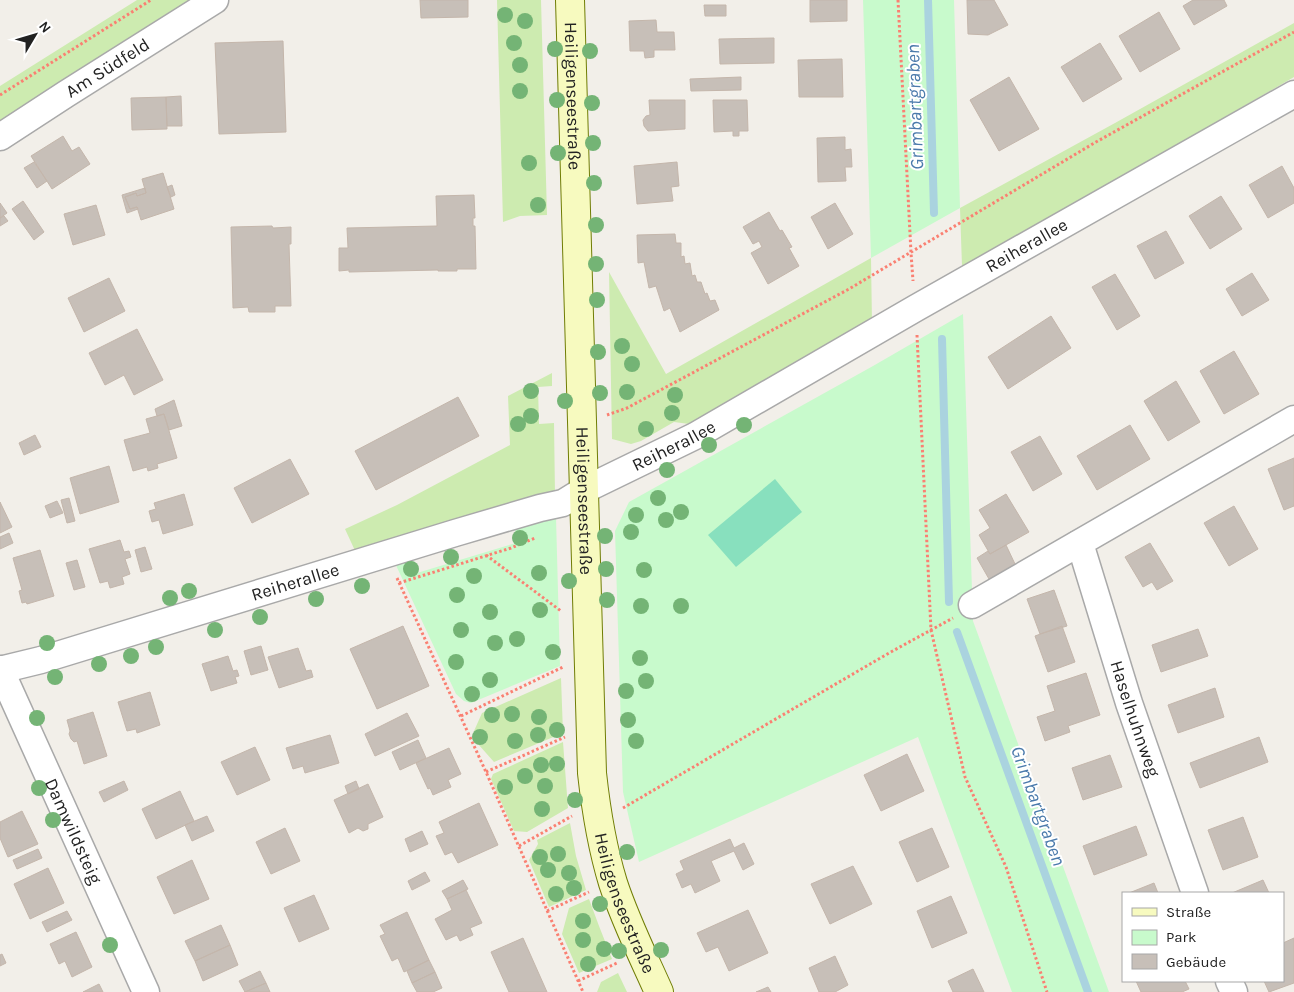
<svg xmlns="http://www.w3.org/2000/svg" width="1294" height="992" viewBox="0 0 1294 992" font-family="Karla,sans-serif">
  <rect width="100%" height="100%" fill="#f2efe9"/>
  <path fill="#cdebb0" d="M137 0H198L0 130V86Z
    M497 0H541L547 215 520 216 503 222Z
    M1294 23V77L1091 195 962 266 960 208 1115 123Z
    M871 258 872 324 697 425 674 422 641 441 631 444 612 439 609 272 666 374Z
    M552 373V386L538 387 539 424 554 423 555 495 357 555 345 529 397 505 510 445 508 396Z
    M561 678 563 733 494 762 478 744 474 731 482 713Z
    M563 742 568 808 527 832 514 831 491 779 493 774Z
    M570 823 576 856 586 890 549 907 529 860 538 844 537 840Z
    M589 899 599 926 612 959 579 973 562 934 569 908Z
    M618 973 627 992H597L601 982Z"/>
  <path fill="#c8facc" d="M863 0H954L960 208 871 258Z
    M963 314 973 621 1109 992H1012L918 737 639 862 623 792 615 531 629 502 873 366Z
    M556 517 560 666 471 703 464 701 456 694 394 561 411 555 417 573 519 542 513 524Z"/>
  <path fill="#88e0be" d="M775 479 802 512 736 567 708 535Z"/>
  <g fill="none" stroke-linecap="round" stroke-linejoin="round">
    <path stroke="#aad3df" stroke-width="8" d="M928 0 934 213
      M942 339 949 602
      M957 632 1088 992"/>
  </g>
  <path fill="#c7bfb8" stroke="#c4b6ab" d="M420 0H468V17L421 18Z
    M810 0H847V21L810 22Z
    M967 0H994L1008 25 988 35 968 34Z
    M1193 0H1224L1227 6 1194 25 1183 6Z
    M704 5H726V16H705Z
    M1159 12 1180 49 1140 72 1119 36Z
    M656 20 657 32H674L675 50H654V57L645 58 644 51H630L629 21Z
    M774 38V63L720 64 719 39Z
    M283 41 286 132 219 134 215 43Z
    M1100 43 1122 79 1083 102 1061 67Z
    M842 59 843 97H799L798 60Z
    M741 77V90L691 91 690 79Z
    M1009 77 1039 129 999 151 970 100Z
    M181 96 182 126H167L166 97Z
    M166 97 167 129 132 130 131 98Z
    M649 100H685V129L648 131 644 126 643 120 646 116 650 115Z
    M713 100H747L748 131H739V136H733V131L714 132Z
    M63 136 72 151 79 147 90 164 52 189 31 156Z
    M845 137V150L851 149 852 167H845L846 181 818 182 817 138Z
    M34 162 47 181 37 188 24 168Z
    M677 162 679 186 671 187 673 201 637 204 634 166Z
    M1282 166 1294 188V203L1268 218 1249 185Z
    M163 173 174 209 141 220 137 207 130 209 125 197 136 193 137 196 146 193 142 179Z
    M172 185 175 195 171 197 167 187Z
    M145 188 146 193 137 196 136 193 125 197 130 209 137 207 138 209 127 213 122 195Z
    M474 195 475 218H473V226H475L476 269H457V271H438V270L349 272V270L339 271V248H348L347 228 437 226 436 196Z
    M1221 196 1242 229 1210 249 1189 216Z
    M23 201 44 232 34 240 12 209Z
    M0 203 7 213 0 218Z
    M835 203 853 234 828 249 811 217Z
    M96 205 105 235 73 245 64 214Z
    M769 212 780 231 782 230 792 247 789 248 799 266 768 284 751 253 762 247 759 241 753 244 743 227Z
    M4 216 8 221 0 226V218Z
    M272 226 273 228 291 227V244H289L291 306H275V312H249L248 307 233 308 231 227Z
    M1166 231 1184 263 1155 279 1137 246Z
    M675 234 676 243H681V257L684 256 685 264 690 263 692 276 695 275 697 282H701L705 294 707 293 710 301 715 300 719 310 680 332 670 308 664 311 656 286 649 288 644 262 638 263 637 235Z
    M1252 273 1269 300 1242 316 1226 289Z
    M1115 274 1140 316 1117 330 1092 287Z
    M109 278 125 311 84 332 68 298Z
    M1051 316 1071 348 1008 389 988 357Z
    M137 329 163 380 134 395 124 375 105 385 89 353Z
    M1234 351 1259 394 1224 414 1200 371Z
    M1176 381 1200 422 1168 441 1144 401Z
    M458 397 479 436 376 490 355 451Z
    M174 400 182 426 169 430 164 414 157 416 155 409Z
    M164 414 177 458 157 464 158 468 148 471 147 467 133 471 124 440 150 433 146 419Z
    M1130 425 1150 459 1097 490 1077 456Z
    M35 435 41 447 24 455 19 443Z
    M1040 436 1062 474 1033 491 1011 452Z
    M1294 458V506L1284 510 1268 469Z
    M290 459 309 494 252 523 234 488Z
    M109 466 119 502 80 514 70 478Z
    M184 494 193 525 163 534 159 520 152 522 149 511 156 509 154 503Z
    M1006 494 1029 532 990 554 979 535 990 528 979 510Z
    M69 498 75 521 67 523 61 500Z
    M57 501 63 513 50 518 45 506Z
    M0 502 12 527 0 533Z
    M1234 506 1258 549 1229 566 1204 523Z
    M9 533 13 543 0 549V537Z
    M120 540 124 552 129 551 131 557 125 559 130 574 122 577 124 584 110 588 108 581 100 583 89 549Z
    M1150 543 1173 581 1157 590 1152 582 1143 587 1125 557Z
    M1006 545 1015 564 989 579 977 558 988 551 990 554Z
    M145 547 152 569 141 572 135 550Z
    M40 550 54 596 27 604 26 602 22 603 19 591 22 590 13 558Z
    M77 560 85 587 74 590 66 563Z
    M1054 590 1067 626 1040 634 1027 599Z
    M403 626 429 686 377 709 350 649Z
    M1062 626 1075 662 1048 672 1035 636Z
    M1198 629 1208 656 1161 672 1152 645Z
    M261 646 268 670 251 675 244 651Z
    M298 648 306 671 311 670 313 677 279 688 268 657Z
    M228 656 233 671 237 670 239 676 235 677 237 683 211 691 202 664Z
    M1086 673 1100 715 1068 726 1070 732 1045 741 1037 717 1055 711 1047 686Z
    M1215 688 1224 717 1178 733 1168 705Z
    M150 692 160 725 137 733 136 729 127 731 118 702Z
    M93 712 107 756 84 764 77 741 74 742 71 739 69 734 70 731 67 720Z
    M407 713 419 736 375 756 365 734Z
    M330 735 339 763 305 773 303 766 293 769 286 748Z
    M1259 737 1268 762 1200 788 1190 763Z
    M418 740 426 758 400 770 392 752Z
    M255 747 270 780 237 795 221 762Z
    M449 748 461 774 448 780 451 787 433 795 430 788 428 789 416 763Z
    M907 754 924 791 881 811 864 775Z
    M1110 755 1122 787 1083 800 1072 768Z
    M124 781 128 790 104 802 99 792Z
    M356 781 359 789 348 794 345 786Z
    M368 784 383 817 368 824V829L363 831 358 828 349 833 334 800Z
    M180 791 194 821 156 839 142 809Z
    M479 803 498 845 458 863 452 852 445 855 436 836 444 833 439 822Z
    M22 811 38 844 8 857 0 838V822Z
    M207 816 214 831 192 841 185 825Z
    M1243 817 1258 857 1223 870 1208 830Z
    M1136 826 1147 855 1094 875 1083 846Z
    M285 828 300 861 271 874 256 842Z
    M932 828 949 867 917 882 899 842Z
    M422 831 428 844 410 852 405 839Z
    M730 839 734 848 744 843 754 864 743 870 734 851 711 861 720 881 695 893 691 884 682 888 676 874 684 870 680 861Z
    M38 849 42 858 17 869 13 860Z
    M192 860 209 899 174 914 157 877Z
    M853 866 872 904 830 924 811 884Z
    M48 868 64 903 30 919 14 884Z
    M425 872 430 881 412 890 408 881Z
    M463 880 468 889 447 899 442 891Z
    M1263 880 1269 893H1232Z
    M1154 883 1158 893H1129Z
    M466 890 482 923 470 928 473 935 460 941 457 935 446 940 435 919 452 910 447 899Z
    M314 895 329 929 299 942 284 908Z
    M951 896 967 933 932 948 917 911Z
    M748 910 768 953 729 971 718 947 706 952 697 933Z
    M67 911 72 920 47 932 42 922Z
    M407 912 429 960 404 972 398 958 392 961 380 936 385 934 380 925Z
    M221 925 230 945 195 961 185 941Z
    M76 932 92 967 72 977 65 961 59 964 50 944Z
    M523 938 547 992H509L491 952Z
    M1294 938V983L1269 992 1264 981H1283V943Z
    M230 945 238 965 203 981 195 961Z
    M2 954 6 963 0 966V955Z
    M835 956 848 985 835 992H819L809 968Z
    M429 960 435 972 412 983 407 971Z
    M973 969 984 992H953L948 981Z
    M260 971 266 983 245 992 239 981Z
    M435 972 442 988 433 992H417L412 983Z
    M1136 981H1185L1189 989 1182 992H1141Z
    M266 983 270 992H244H245Z
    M99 984 103 992H83Z
    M768 987 771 992H756Z"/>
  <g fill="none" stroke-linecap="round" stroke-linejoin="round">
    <g stroke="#a9a9a9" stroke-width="29">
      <g id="street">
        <path id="s1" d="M0 137 66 94 215 0"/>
        <path id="s2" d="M1078 544 1083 553 1129 703 1195 893"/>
        <path d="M972 605 1294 419"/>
        <path id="s3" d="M0 669 146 992"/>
        <path id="s4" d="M0 670 41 660 455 533 540 508 563 503 584 490 695 436 916 308 1294 94"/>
        <path d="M1229 981 1234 992"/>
      </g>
    </g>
    <g stroke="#707d05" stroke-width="30">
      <g id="secondary">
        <path id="s5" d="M570 0 592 773C596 810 602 847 613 883 625 920 643 956 659 992"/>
      </g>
    </g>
    <path stroke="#fa8072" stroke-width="3" stroke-dasharray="2.5 2.5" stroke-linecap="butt" d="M898 0 911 253 913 281
      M0 95 151 0
      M917 335 931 630 965 777 1006 867 1047 992
      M607 415 627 408 849 289 1096 142 1294 32
      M486 555 561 611
      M397 578 486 772 583 992
      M399 583 511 548 535 538
      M461 716 563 667
      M486 772 565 737
      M623 808 889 653 953 618
      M519 846 572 816
      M547 911 589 892
      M578 981 617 963"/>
    <use href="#street" stroke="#fff" stroke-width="26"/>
    <use href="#secondary" stroke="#f7fabf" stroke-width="28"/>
  </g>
  <g fill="#74b475">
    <circle cx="505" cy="15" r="8"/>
    <circle cx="525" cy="21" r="8"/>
    <circle cx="514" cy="43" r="8"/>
    <circle cx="555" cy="49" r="8"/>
    <circle cx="590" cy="51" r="8"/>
    <circle cx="520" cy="65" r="8"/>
    <circle cx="520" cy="91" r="8"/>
    <circle cx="557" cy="100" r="8"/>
    <circle cx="592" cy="103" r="8"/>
    <circle cx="593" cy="143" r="8"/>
    <circle cx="558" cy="153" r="8"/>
    <circle cx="529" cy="163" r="8"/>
    <circle cx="594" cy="183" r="8"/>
    <circle cx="538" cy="205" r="8"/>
    <circle cx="596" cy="225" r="8"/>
    <circle cx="596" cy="264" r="8"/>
    <circle cx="597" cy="300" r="8"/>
    <circle cx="622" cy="346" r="8"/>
    <circle cx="598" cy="352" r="8"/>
    <circle cx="632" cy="364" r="8"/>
    <circle cx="531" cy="391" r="8"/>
    <circle cx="627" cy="392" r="8"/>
    <circle cx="600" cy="393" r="8"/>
    <circle cx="675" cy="395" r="8"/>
    <circle cx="565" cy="401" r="8"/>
    <circle cx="672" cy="413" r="8"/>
    <circle cx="531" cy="416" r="8"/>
    <circle cx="518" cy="424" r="8"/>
    <circle cx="744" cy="425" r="8"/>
    <circle cx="646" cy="429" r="8"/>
    <circle cx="709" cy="445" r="8"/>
    <circle cx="667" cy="470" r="8"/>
    <circle cx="658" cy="498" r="8"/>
    <circle cx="681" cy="512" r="8"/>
    <circle cx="636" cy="515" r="8"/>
    <circle cx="666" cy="520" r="8"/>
    <circle cx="631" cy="532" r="8"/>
    <circle cx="605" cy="536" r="8"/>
    <circle cx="520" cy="538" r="8"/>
    <circle cx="451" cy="557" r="8"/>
    <circle cx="411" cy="569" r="8"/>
    <circle cx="606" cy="569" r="8"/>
    <circle cx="644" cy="570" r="8"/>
    <circle cx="539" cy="573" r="8"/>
    <circle cx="474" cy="576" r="8"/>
    <circle cx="569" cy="581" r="8"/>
    <circle cx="362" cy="586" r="8"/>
    <circle cx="189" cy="591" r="8"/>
    <circle cx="457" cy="595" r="8"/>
    <circle cx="170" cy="598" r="8"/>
    <circle cx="316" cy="599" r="8"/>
    <circle cx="607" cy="600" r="8"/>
    <circle cx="641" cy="606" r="8"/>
    <circle cx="681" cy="606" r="8"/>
    <circle cx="540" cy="610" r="8"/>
    <circle cx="490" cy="612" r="8"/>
    <circle cx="260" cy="617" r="8"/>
    <circle cx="215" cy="630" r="8"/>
    <circle cx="461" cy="630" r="8"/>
    <circle cx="517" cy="639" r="8"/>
    <circle cx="47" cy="643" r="8"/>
    <circle cx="495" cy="643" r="8"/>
    <circle cx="156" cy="647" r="8"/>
    <circle cx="553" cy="652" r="8"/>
    <circle cx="131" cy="656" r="8"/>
    <circle cx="640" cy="658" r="8"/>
    <circle cx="456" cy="662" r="8"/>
    <circle cx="99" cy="664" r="8"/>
    <circle cx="55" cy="677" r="8"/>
    <circle cx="490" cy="680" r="8"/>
    <circle cx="646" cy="681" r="8"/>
    <circle cx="626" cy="691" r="8"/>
    <circle cx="472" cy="694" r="8"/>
    <circle cx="512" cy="714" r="8"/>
    <circle cx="492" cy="715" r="8"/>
    <circle cx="539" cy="717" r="8"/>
    <circle cx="37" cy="718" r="8"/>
    <circle cx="628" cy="720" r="8"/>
    <circle cx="557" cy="730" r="8"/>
    <circle cx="538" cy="735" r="8"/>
    <circle cx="480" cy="737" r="8"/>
    <circle cx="515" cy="741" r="8"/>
    <circle cx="636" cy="741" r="8"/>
    <circle cx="557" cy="764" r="8"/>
    <circle cx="541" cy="765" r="8"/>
    <circle cx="525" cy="776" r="8"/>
    <circle cx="545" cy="786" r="8"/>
    <circle cx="505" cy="787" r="8"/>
    <circle cx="39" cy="788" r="8"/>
    <circle cx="575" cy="800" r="8"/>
    <circle cx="542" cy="809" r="8"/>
    <circle cx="53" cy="820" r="8"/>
    <circle cx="627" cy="852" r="8"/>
    <circle cx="558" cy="854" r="8"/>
    <circle cx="540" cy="857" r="8"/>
    <circle cx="548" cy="870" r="8"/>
    <circle cx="569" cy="873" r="8"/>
    <circle cx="574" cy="888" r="8"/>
    <circle cx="556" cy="894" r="8"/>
    <circle cx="600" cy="904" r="8"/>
    <circle cx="583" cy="921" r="8"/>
    <circle cx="583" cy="940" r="8"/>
    <circle cx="110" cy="945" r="8"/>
    <circle cx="604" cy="949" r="8"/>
    <circle cx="661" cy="950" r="8"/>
    <circle cx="619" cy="951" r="8"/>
    <circle cx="588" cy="964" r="8"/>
  </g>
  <g text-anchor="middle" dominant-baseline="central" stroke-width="4" stroke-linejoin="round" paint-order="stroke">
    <g font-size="18" fill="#222" stroke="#fff">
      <text stroke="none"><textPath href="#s1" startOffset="128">Am Südfeld</textPath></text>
      <text stroke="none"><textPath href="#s5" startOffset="96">Heiligenseestraße</textPath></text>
      <text stroke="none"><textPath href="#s4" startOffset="1118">Reiherallee</textPath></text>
      <text stroke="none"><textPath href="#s4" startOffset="712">Reiherallee</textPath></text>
      <text stroke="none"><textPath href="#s5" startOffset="501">Heiligenseestraße</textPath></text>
      <text stroke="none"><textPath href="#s4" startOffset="308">Reiherallee</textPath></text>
      <text stroke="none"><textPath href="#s2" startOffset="184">Haselhuhnweg</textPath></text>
      <text stroke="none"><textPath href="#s3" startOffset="178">Damwildsteig</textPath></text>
      <text stroke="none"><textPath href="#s5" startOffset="908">Heiligenseestraße</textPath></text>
    </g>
    <g font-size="19" font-style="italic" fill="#4a7aab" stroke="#fff">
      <text transform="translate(915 107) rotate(-92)">Grimbartgraben</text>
      <text transform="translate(1038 806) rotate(70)">Grimbartgraben</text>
    </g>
  </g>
  <rect x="1122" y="892" width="162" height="90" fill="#ffffff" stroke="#a7a7a7"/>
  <rect x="1132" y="908" width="25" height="8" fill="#f7fabf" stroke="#a7a7a7"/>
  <text x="1166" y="917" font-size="15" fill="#222222">Straße</text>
  <rect x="1132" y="930" width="25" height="15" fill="#c8facc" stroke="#a7a7a7"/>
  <text x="1166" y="942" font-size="15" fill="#222222">Park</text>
  <rect x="1132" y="954" width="25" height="15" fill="#c7bfb8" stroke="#a7a7a7"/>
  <text x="1166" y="967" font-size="15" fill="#222222">Gebäude</text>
  <g transform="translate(35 35) rotate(52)" stroke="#ffffff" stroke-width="4" paint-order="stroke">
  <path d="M0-4L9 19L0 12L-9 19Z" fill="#222222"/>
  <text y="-8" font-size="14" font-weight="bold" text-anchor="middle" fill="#222222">N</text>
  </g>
</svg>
